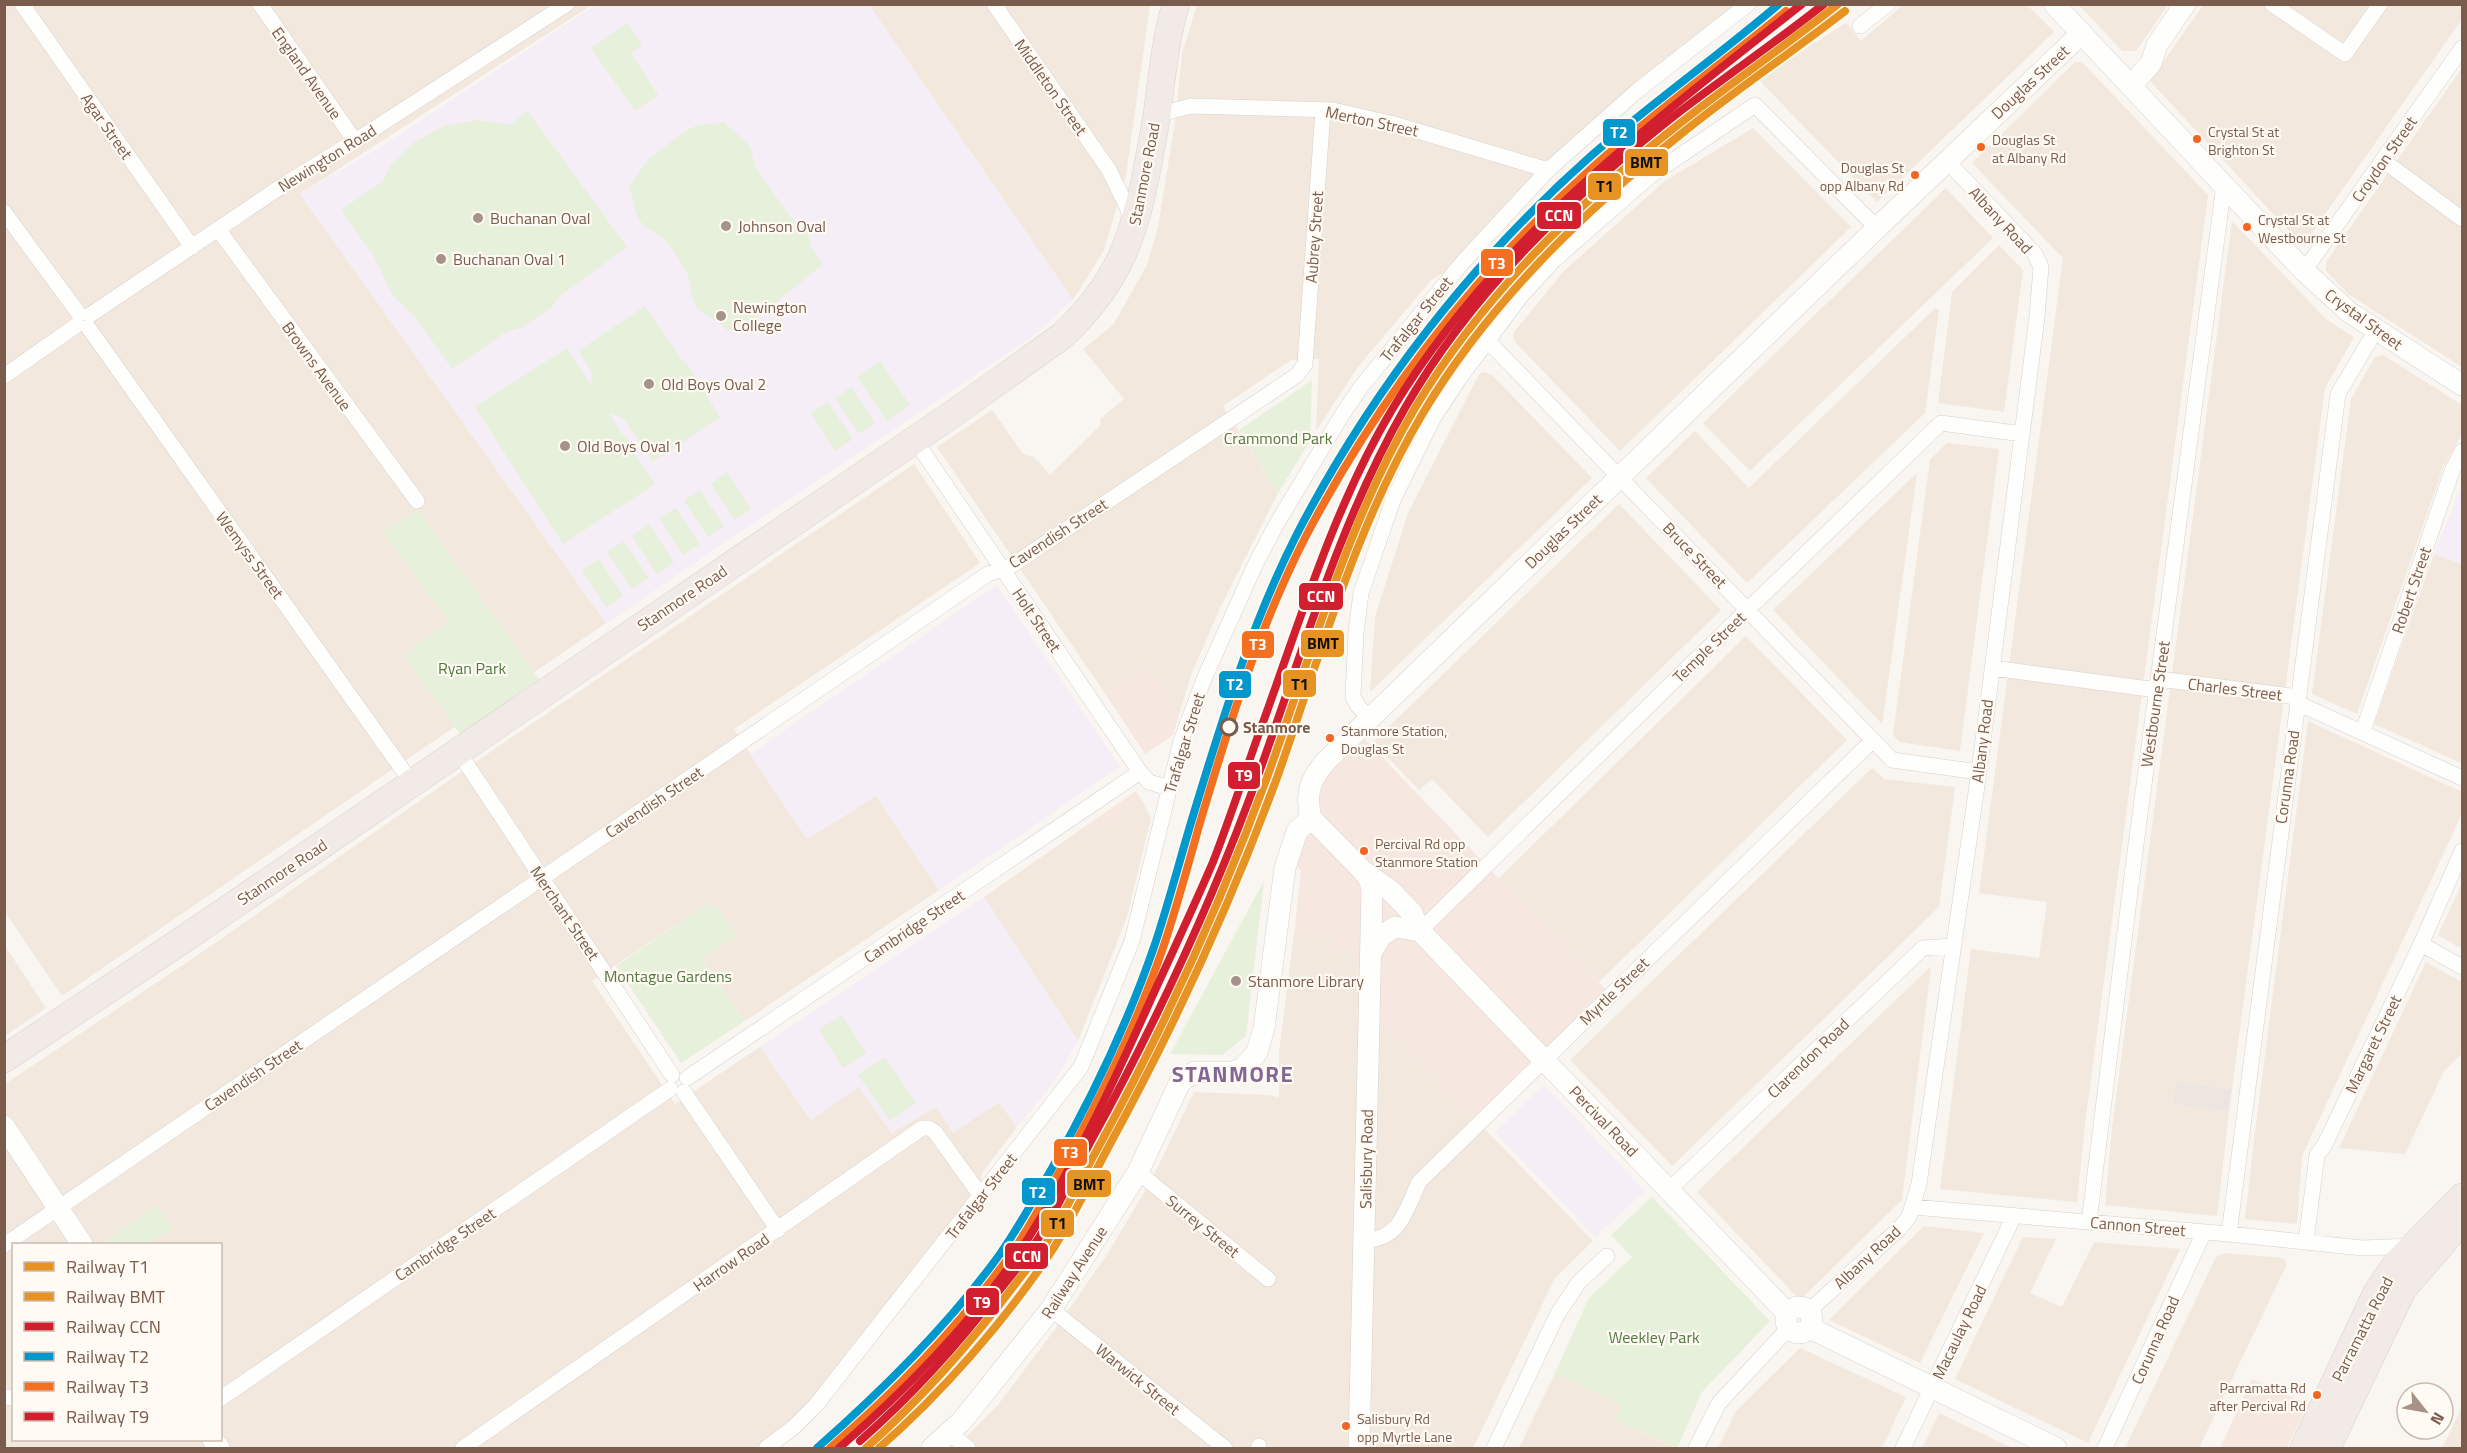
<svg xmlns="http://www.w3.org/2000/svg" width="2467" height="1453" viewBox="0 0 2467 1453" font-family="'Titillium Web',sans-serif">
  <rect width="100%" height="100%" fill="#f9f5f0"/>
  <path fill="#f2e8de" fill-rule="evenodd" d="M4 5H592L300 194 606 623 62 996 5 912Z
    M869 5H1150L1126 175 1104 250 1073 300Z
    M1197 5H1748L1637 91 1462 263 1432 279 1357 368 1316 431 1319 359 1291 360 1223 406 1278 493 1219 610 1191 675 1179 715 1146 666 1106 695 937 447 992 410 1023 454 1034 457 1050 475 1101 425 1100 419 1124 399 1083 349 1113 325 1147 265 1158 227 1176 116 1182 53Z
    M1903 5H2027L2054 32 1877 202 1758 79 1846 23 1861 41Z
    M2079 5H2168L2136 51H2122Z
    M2203 5H2462V19L2305 243H2300L2150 81Z
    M2075 62H2082L2208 195 2085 1124 2077 1202 1940 1189 1971 949 2039 958 2047 902 1979 893 2063 258 1972 163Z
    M2462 68V367L2348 294 2326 271V262Z
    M1753 128 1851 227 1620 451 1515 342 1513 338 1514 332 1564 271 1665 181Z
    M1946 188 1993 238 1750 471 1703 423Z
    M2232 221 2326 319 2353 337V339L2325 388 2232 1089 2176 1082 2173 1104 2229 1112 2217 1216 2105 1205 2112 1128Z
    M1999 245 2023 270 2004 412 1938 403 1952 292Z
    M1935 308 1939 310 1925 413 1747 583 1646 478 1695 431 1749 488Z
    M2383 355 2462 405V434L2443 468 2357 714 2312 694 2351 399 2375 357Z
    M1484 372 1492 375 1592 478 1370 692 1375 617 1408 513 1479 374Z
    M1947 443 1999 449 1960 751 1900 742 1893 735 1930 460Z
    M914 464 980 563 734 729 807 839 876 796 939 890 745 1021 702 959 726 941 717 908 713 910 708 903 592 981 675 1104 760 1047 811 1120 858 1087 892 1133 936 1106 954 1132 999 1102 1017 1127 982 1173 981 1196 816 1405 766 1448H5V1084L195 957 480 759ZM14 1244H220V1440H14Z
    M1917 473 1888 683 1882 724 1773 610Z
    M1619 504 1721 610 1488 837 1432 779 1419 790 1373 742Z
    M2434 554 2462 564V763L2374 724Z
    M1746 636 1847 740 1599 982 1498 879Z
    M2308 721 2462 792V814L2302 1156 2297 1224 2245 1219 2254 1140Z
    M1871 769H1874L1884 779 1955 787 1939 907 1672 1166 1570 1060Z
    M1142 800 1151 818 1127 917 1078 1041 984 897 1090 823 1096 830Z
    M2462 883V949L2438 935Z
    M1294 934 1334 936 1337 949 1352 950 1369 1020 1379 1021 1385 1026 1593 1241 1555 1278 1473 1448H955L998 1405 1061 1321 1108 1253 1151 1181 1194 1092 1269 1095 1279 1098V1053Z
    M5 946 46 1008 5 1036H4Z
    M2426 962 2462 982V1053L2444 1071 2405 1154 2339 1148Z
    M1931 966 1902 1200 1800 1300 1697 1192Z
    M1924 1226 1984 1233 1920 1363 1829 1320Z
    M2023 1237 2056 1239 2030 1293 2062 1307 2094 1242 2180 1249 2088 1443 1955 1379Z
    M2225 1253 2283 1258 2287 1264 2199 1448H2125L2216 1257Z
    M1800 1348 1906 1397 1882 1448H1718L1736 1411Z
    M1555 1373 1622 1405 1616 1420 1676 1448H1519Z
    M2462 1407V1448H2442Z
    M1939 1413 2012 1448H1922Z"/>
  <path fill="#f6e8e1" d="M1146 666 1179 715 1173 735 1145 754 1106 695Z
    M1357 731 1610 994 1479 1123 1385 1026 1379 1021 1369 1020 1352 950H1334V936L1294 934 1301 872 1288 852 1307 802Z
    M1136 791 1142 800 1096 830 1090 823Z
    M2252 1379 2308 1404 2287 1448H2220Z"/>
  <path fill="#ede5e0" d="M2176 1082 2232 1089 2229 1112 2173 1104Z"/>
  <path fill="#f6eef6" d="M595 5H869L1073 300 1039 332 606 623 300 194 379 148Z
    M2462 485V564L2434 554Z
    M997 585 1120 767 939 890 876 796 807 839 750 754Z
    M984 897 1078 1041 1054 1082 1017 1127 999 1102 953 1133 936 1107 892 1133 858 1087 811 1120 760 1047Z
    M1544 1085 1645 1191 1595 1237 1495 1132Z"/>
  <path fill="#e7f0db" d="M627 23 642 45 631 53 658 95 635 111 591 48Z
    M527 110 627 247 560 296 552 307 521 328 506 332 452 369 416 318 392 295 375 258 341 210 383 181 390 166 414 142 444 126 478 120 511 125Z
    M723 121 750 146 755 167 789 215 807 232 812 248 823 264 760 316 737 325 728 331C720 320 705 318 696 306 688 293 692 280 686 271 682 264 669 242 662 237 655 231 647 230 640 221 632 211 635 197 628 187 637 181 640 165 654 155 666 146 682 132 696 126 705 123 715 126 723 121Z
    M645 306 682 360 689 367 720 417 653 462 623 418 609 413 621 433 629 440 636 456 655 484 563 544 475 407 567 348 591 385 592 372 578 351Z
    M880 361 910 405 887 421 857 377Z
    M1312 380 1310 441 1278 493 1239 430Z
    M851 387 875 423 859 434 835 398Z
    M828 402 853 439 835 451 811 413Z
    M727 472 751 509 735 520 711 484Z
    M700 490 724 526 708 537 684 501Z
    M676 508 700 544 683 555 659 518Z
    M418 510 539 679 461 735 404 656 448 621 383 532Z
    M649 524 674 562 657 574 632 536Z
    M624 541 649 578 632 589 607 552Z
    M599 559 623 596 606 607 582 570Z
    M1264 881 1246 1036 1222 1055 1170 1054Z
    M708 903 713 910 718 908 737 936 727 943 725 941 702 960 745 1021 681 1063 616 966Z
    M842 1015 866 1053 843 1068 819 1029Z
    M885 1057 916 1103 890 1121 858 1075Z
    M1652 1197 1770 1321 1702 1392 1677 1448 1616 1420 1622 1405 1555 1373 1589 1298 1632 1257 1611 1235Z
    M156 1205 172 1228 148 1244H101Z"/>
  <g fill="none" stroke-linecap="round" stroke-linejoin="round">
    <g stroke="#d7d1cb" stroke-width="16">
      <path id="street" d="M22 4 192 247
        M260 4 355 141
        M994 4 1109 170 1127 207 1131 221
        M2272 4 2345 54 2380 4
        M1860 26 1888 4
        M1156 115 1191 106 1333 110 1394 124 1548 170
        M2384 161 2462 219
        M4 212 79 314
        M218 229 417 501
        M2304 271 2462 48
        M90 315 285 184 355 141 567 4
        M88 327 412 783
        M1487 340 1892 760 1979 772
        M4 376 77 325
        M915 440 1140 772 1149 782 1169 788
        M1992 668 2149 689 2167 680 2291 696 2304 706 2462 778
        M1370 719 1358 706 1353 697 1356 632 1361 593 1393 500 1434 417 1459 379 1521 296 1554 260 1650 176 1755 105 1877 228
        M2363 731 2452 471 2462 451
        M458 751 672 1075
        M1420 931 1682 673 1941 423 2022 434
        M2421 944 2462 967
        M687 1078 1140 772
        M684 1092 778 1230
        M1138 1172 1268 1279
        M1670 1189 1923 948 1953 946
        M1913 1207 2229 1234 2362 1248 2413 1246
        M2089 1222 2135 852 2224 185
        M2229 1234 2338 394 2376 330
        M1365 1240C1400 1240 1406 1210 1419 1182L1873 740
        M2306 1242 2317 1155 2325 1144 2421 944 2462 851
        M4 1245 988 574 1011 566 1297 375 1305 364 1323 110
        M1051 1309 1225 1448
        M1809 1311 1900 1228 1909 1217 1919 1184 1979 772 2037 317 2041 267 2035 254 1947 161
        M4 1397 14 1398
        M220 1399 670 1089
        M950 1434 968 1448
        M463 1448 922 1128H929L935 1132 981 1196
        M766 1448 794 1427 816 1405 1081 1067 1132 941 1181 741 1204 679 1256 563 1276 525 1342 415 1361 387 1462 263 1548 170 1637 91 1748 4
        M1258 1448 1259 1446
        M1494 1448 1557 1315 1579 1282 1607 1256
        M1696 1448 1719 1403 1788 1329
        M1903 1448 2014 1216
        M2105 1448 2204 1232"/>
    </g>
    <g stroke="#d9d2cb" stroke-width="22">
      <path id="secondary" d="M2054 4 2304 271 2349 312 2462 385
        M2131 86 2151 63 2157 45 2185 4
        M1311 818C1305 794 1310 779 1327 760L1877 228 2081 34
        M1311 818 1363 871 1390 890 1412 913 1420 931 1787 1313
        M1371 953 1381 936 1395 927 1420 931
        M4 1126 82 1244
        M1786 1320a13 13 0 1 1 26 0a13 13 0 1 1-26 0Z
        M1810 1328 2056 1448
        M213 1440 219 1448
        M932 1448 962 1421 1051 1309 1138 1172 1180 1082 1195 1072H1232L1243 1068 1257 1052 1264 1028 1285 868 1297 831 1311 818
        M1359 1448 1372 892 1370 880 1363 871"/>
    </g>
    <g stroke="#dad1cc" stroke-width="28">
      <path id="highway" d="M4 1059 184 939 954 413 1062 336C1120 282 1135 235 1149 159 1153 136 1158 113 1160 90 1164 61 1167 33 1176 4
        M2304 1448 2377 1292 2397 1263 2462 1197
        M2327 1448 2403 1289 2458 1225"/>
    </g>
    <use href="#street" stroke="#fefefd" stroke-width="15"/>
    <use href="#secondary" stroke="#fefefd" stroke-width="21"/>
    <use href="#highway" stroke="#f2eae7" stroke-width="27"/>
    <g stroke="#fffaf3" stroke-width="12">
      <path id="rail-1" d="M866 1448C922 1398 971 1343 1016 1283 1025 1271 1035 1260 1043 1248 1064 1215 1080 1180 1099 1146 1165 1026 1222 901 1269 772 1313 650 1348 521 1415 408 1481 298 1574 207 1674 128 1728 85 1784 47 1838 4"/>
    </g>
    <g stroke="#fffaf3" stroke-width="12">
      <path id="rail-2" d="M879 1448C940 1395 1003 1323 1049 1255 1072 1221 1089 1183 1109 1146 1174 1027 1231 903 1278 775 1321 653 1356 525 1423 413 1489 303 1582 213 1681 134 1734 91 1791 53 1845 11"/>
    </g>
    <g stroke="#fffaf3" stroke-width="12">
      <path id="rail-3" d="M860 1441C911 1396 957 1346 998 1292 1011 1275 1025 1260 1036 1242 1057 1210 1073 1175 1091 1141 1157 1021 1214 898 1260 770 1304 648 1340 521 1405 408 1471 293 1571 197 1674 116 1723 78 1775 43 1824 4"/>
    </g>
    <g stroke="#fffaf3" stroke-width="12">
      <path id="rail-4" d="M817 1448C883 1390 948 1326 1000 1254 1019 1227 1034 1199 1051 1170 1092 1098 1128 1023 1155 944 1169 902 1180 859 1193 816 1222 720 1252 622 1298 532 1372 390 1472 261 1592 155 1652 103 1718 56 1779 4"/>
    </g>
    <g stroke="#fffaf3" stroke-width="12">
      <path id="rail-5" d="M830 1448C896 1391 960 1326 1011 1254 1028 1230 1042 1204 1056 1178 1098 1104 1136 1027 1164 945 1177 906 1188 866 1199 826 1228 728 1259 627 1306 536 1379 397 1476 272 1593 167 1654 112 1722 64 1786 11"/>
    </g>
    <g stroke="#fffaf3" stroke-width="12">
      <path id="rail-6" d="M839 1448C908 1388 980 1315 1029 1237 1075 1164 1112 1086 1147 1008 1169 959 1192 911 1213 862 1229 821 1243 778 1258 736 1298 628 1333 507 1393 408 1495 240 1650 124 1802 4"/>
    </g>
    <use href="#rail-1" stroke="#e69323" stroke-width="8"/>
    <use href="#rail-2" stroke="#e69323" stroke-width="8"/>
    <use href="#rail-3" stroke="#d11f2f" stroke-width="8"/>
    <use href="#rail-4" stroke="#0098cd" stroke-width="8"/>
    <use href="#rail-5" stroke="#f37021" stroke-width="8"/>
    <use href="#rail-6" stroke="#d11f2f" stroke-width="8"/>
  </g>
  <g fill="#f26522" stroke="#fffaf3" stroke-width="2">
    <circle cx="2197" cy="139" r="5"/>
    <circle cx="1981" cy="147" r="5"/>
    <circle cx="1915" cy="175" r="5"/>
    <circle cx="2247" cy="227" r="5"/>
    <circle cx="1330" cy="738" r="5"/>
    <circle cx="1364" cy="851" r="5"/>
    <circle cx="2317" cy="1395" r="5"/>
    <circle cx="1346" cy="1426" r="5"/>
  </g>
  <g fill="#a69286" stroke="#fffaf3" stroke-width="2">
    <circle cx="478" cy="218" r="6"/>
    <circle cx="726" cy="226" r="6"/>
    <circle cx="441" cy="259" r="6"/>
    <circle cx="721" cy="316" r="6"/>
    <circle cx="649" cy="384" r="6"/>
    <circle cx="565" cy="446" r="6"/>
    <circle cx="1236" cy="981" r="6"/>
  </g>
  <circle fill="#fffaf3" stroke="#7a5c4d" stroke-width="3" cx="1229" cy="727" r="8"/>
  <g text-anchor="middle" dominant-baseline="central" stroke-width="4.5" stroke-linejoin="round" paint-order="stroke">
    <g font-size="14" fill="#7a5c4d" stroke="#fffaf3" text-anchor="start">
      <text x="2208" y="131">Crystal St at<tspan x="2208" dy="18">Brighton St</tspan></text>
      <text x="1992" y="139">Douglas St<tspan x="1992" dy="18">at Albany Rd</tspan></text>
      <text x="1904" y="167" text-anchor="end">Douglas St<tspan x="1904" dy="18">opp Albany Rd</tspan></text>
      <text x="2258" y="219">Crystal St at<tspan x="2258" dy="18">Westbourne St</tspan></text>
      <text x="1341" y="730">Stanmore Station,<tspan x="1341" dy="18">Douglas St</tspan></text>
      <text x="1375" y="843">Percival Rd opp<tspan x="1375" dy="18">Stanmore Station</tspan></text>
      <text x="2306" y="1387" text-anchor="end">Parramatta Rd<tspan x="2306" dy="18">after Percival Rd</tspan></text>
      <text x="1357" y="1418">Salisbury Rd<tspan x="1357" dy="18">opp Myrtle Lane</tspan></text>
    </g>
    <g font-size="16" fill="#7a5c4d" stroke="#fffaf3">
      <text transform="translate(307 73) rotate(55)">England Avenue</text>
      <text transform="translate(2030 82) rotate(-43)">Douglas Street</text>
      <text transform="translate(1051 87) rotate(55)">Middleton Street</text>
      <text transform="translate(1372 121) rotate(12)">Merton Street</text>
      <text transform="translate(107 126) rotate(55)">Agar Street</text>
      <text transform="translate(327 158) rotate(-32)">Newington Road</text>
      <text transform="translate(2384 159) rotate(-55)">Croydon Street</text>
      <text transform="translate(1144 174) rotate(-79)">Stanmore Road</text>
      <text transform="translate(2001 220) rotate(47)">Albany Road</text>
      <text transform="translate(1314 237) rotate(-86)">Aubrey Street</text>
      <text transform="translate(1416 319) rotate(-51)">Trafalgar Street</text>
      <text transform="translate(2364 319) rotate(36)">Crystal Street</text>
      <text transform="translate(317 366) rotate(54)">Browns Avenue</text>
      <text transform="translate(1563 531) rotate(-44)">Douglas Street</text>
      <text transform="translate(1058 533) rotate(-33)">Cavendish Street</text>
      <text transform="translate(250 555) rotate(54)">Wemyss Street</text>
      <text transform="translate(1695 555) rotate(46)">Bruce Street</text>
      <text transform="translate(2411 590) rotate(-71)">Robert Street</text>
      <text transform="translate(682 598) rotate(-34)">Stanmore Road</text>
      <text transform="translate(1037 620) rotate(56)">Holt Street</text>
      <text transform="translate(1709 647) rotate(-44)">Temple Street</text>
      <text transform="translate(2235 689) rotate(7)">Charles Street</text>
      <text transform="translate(2155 704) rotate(-82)">Westbourne Street</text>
      <text transform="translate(1982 741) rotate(-83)">Albany Road</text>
      <text transform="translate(1184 743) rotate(-73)">Trafalgar Street</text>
      <text transform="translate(2287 777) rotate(-82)">Corunna Road</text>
      <text transform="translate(654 802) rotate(-34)">Cavendish Street</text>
      <text transform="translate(282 872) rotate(-34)">Stanmore Road</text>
      <text transform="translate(565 913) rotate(56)">Merchant Street</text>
      <text transform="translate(914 926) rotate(-34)">Cambridge Street</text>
      <text transform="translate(1614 991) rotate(-44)">Myrtle Street</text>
      <text transform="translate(2373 1044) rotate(-64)">Margaret Street</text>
      <text transform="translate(1808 1058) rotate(-44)">Clarendon Road</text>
      <text transform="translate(253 1075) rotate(-34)">Cavendish Street</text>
      <text transform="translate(1604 1121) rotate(46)">Percival Road</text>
      <text transform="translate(1366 1159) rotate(-89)">Salisbury Road</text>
      <text transform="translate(981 1196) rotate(-52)">Trafalgar Street</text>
      <text transform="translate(1203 1226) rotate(39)">Surrey Street</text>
      <text transform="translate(2138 1226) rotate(5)">Cannon Street</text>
      <text transform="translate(445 1244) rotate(-34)">Cambridge Street</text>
      <text transform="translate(1867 1257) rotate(-43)">Albany Road</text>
      <text transform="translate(731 1262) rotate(-35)">Harrow Road</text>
      <text transform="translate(1074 1272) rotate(-57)">Railway Avenue</text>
      <text transform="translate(2362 1329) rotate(-63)">Parramatta Road</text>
      <text transform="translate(1959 1332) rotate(-64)">Macaulay Road</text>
      <text transform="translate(2155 1340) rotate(-66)">Corunna Road</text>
      <text transform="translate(1138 1379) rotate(39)">Warwick Street</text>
    </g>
    <g font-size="16" fill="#7a5c4d" stroke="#fffaf3" text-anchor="start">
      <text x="490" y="218">Buchanan Oval</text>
      <text x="738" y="226">Johnson Oval</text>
      <text x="453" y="259">Buchanan Oval 1</text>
      <text x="733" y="307">Newington<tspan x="733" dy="18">College</tspan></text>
      <text x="661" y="384">Old Boys Oval 2</text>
      <text x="577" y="446">Old Boys Oval 1</text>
      <text x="1248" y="981">Stanmore Library</text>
    </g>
    <g font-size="16" fill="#537a41" stroke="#fffaf3">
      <text x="1278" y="438">Crammond Park</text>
      <text x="472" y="668">Ryan Park</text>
      <text x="668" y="976">Montague Gardens</text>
      <text x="1654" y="1337">Weekley Park</text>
    </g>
    <g font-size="16" font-weight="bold" fill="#7a5c4d" stroke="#fffaf3" text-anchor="start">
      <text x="1243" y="727">Stanmore</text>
    </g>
    <g font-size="22" font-weight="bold" letter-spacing="1.5" fill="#846695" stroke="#fffaf3">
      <text x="1233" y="1074">STANMORE</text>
    </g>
  </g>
  <g stroke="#fffaf3" stroke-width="2">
    <rect x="1602" y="118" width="34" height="29" rx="6" fill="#0098cd"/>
    <rect x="1624" y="148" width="45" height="29" rx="6" fill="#e69323"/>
    <rect x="1587" y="172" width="35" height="29" rx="6" fill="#e69323"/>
    <rect x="1536" y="201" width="46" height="29" rx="6" fill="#d11f2f"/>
    <rect x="1480" y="248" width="34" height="29" rx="6" fill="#f37021"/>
    <rect x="1298" y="582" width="46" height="29" rx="6" fill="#d11f2f"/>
    <rect x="1300" y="629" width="45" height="29" rx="6" fill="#e69323"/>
    <rect x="1241" y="630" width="34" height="29" rx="6" fill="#f37021"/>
    <rect x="1282" y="669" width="35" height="29" rx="6" fill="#e69323"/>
    <rect x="1218" y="670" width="34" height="29" rx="6" fill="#0098cd"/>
    <rect x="1227" y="761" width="34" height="29" rx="6" fill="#d11f2f"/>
    <rect x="1053" y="1138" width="35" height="29" rx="6" fill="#f37021"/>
    <rect x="1066" y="1169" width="46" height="29" rx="6" fill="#e69323"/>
    <rect x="1021" y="1177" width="35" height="29" rx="6" fill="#0098cd"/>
    <rect x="1040" y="1209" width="35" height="29" rx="6" fill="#e69323"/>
    <rect x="1004" y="1242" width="45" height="28" rx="6" fill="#d11f2f"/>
    <rect x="965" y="1287" width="35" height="29" rx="6" fill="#d11f2f"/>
  </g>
  <g font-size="16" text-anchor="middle" font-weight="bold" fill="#fff">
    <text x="1619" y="138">T2</text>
    <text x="1559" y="221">CCN</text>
    <text x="1497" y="269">T3</text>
    <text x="1321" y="602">CCN</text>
    <text x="1258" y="650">T3</text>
    <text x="1235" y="690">T2</text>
    <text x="1244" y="781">T9</text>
    <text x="1070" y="1158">T3</text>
    <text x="1038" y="1198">T2</text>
    <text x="1027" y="1262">CCN</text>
    <text x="982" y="1308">T9</text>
  </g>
  <g font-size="16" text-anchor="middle" font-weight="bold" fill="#111">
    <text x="1646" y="168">BMT</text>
    <text x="1605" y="192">T1</text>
    <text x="1323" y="649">BMT</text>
    <text x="1300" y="690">T1</text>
    <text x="1089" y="1190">BMT</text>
    <text x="1058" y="1229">T1</text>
  </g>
  <rect width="2467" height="1453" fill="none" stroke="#7a5c4d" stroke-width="12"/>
  <rect x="12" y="1243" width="210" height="198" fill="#fffaf3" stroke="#cabbb1" stroke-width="1.5"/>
  <rect x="24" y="1262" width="30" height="9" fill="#e69323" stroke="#cabbb1" stroke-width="1.5"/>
  <text x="66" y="1273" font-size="18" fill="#7a5c4d">Railway T1</text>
  <rect x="24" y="1292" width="30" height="9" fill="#e69323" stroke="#cabbb1" stroke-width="1.5"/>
  <text x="66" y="1303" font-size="18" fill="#7a5c4d">Railway BMT</text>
  <rect x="24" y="1322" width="30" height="9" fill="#d11f2f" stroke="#cabbb1" stroke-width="1.5"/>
  <text x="66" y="1333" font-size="18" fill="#7a5c4d">Railway CCN</text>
  <rect x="24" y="1352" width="30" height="9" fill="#0098cd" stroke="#cabbb1" stroke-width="1.5"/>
  <text x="66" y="1363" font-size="18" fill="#7a5c4d">Railway T2</text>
  <rect x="24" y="1382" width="30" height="9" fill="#f37021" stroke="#cabbb1" stroke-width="1.5"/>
  <text x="66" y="1393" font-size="18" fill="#7a5c4d">Railway T3</text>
  <rect x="24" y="1412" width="30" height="9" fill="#d11f2f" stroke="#cabbb1" stroke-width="1.5"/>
  <text x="66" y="1423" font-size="18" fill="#7a5c4d">Railway T9</text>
  <g transform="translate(2425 1411) rotate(121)"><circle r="28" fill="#fffaf3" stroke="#cabbb1" stroke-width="1.5"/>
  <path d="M0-4.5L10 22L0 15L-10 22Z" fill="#a69286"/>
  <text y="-9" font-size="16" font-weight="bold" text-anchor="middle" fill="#7a5c4d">N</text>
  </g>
</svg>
